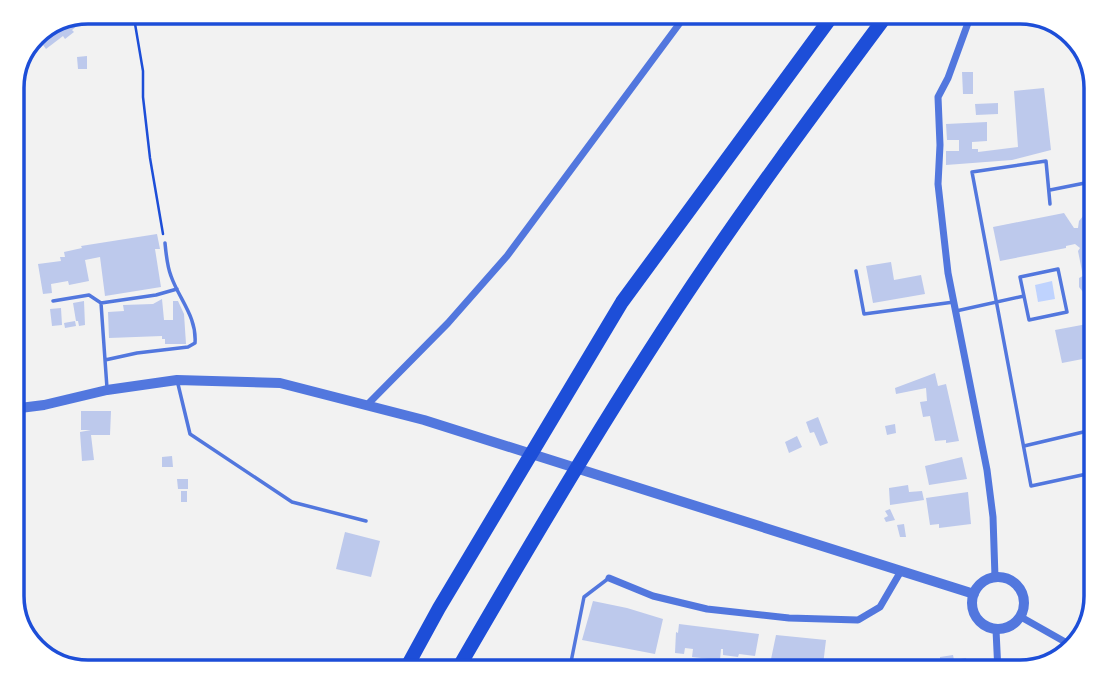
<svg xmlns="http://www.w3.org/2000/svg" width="1108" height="684" viewBox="0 0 1108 684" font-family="Roboto,sans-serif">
  <rect width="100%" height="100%" fill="#f2f2f2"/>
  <path fill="#bfd3fe" d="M1052 281 1055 299 1038 302 1035 285Z"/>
  <path fill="#bdc9ec" d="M73 19 78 25 72 30 74 32 65 39 63 36 46 49 35 34Z
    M87 56V69H78L77 57Z
    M962 72H973V94H963Z
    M1044 88 1051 150 1012 160 946 165V151H959V140H947L946 124 987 122V141L972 142V149H978V152L1018 147 1014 91Z
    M998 103V114L976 115 975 104Z
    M1064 213 1074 228H1078L1079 221 1084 215 1096 214V317L1091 318 1086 291 1083 292 1079 287V278L1083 276 1078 251 1080 248 1075 244 1066 246V248L1000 261 993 227Z
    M157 234 160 249H155L161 287 105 296 100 257 85 260 89 281 69 285 68 281 51 284 52 293 43 294 38 264 61 261 60 257H65L64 252 82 248 81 246Z
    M891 262 894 280 921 275 925 294 873 303 866 266Z
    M162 299 164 320H173V301H178L184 314 186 344H165V339H162V336L109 338 108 312 124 311 123 305 153 304Z
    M84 301 85 325 79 326 78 321H76L73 303Z
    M61 308 62 325 52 326 50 309Z
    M75 321 76 326 65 328 64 323Z
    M1087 324V326L1096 325V353L1093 354V357L1062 363 1055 330Z
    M935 373 938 386 946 384 959 441 946 443V440L935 441 930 416 923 417 920 402 927 401 926 388 896 394 895 388Z
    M81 411H111L110 435H91L94 460 82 461 80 432 91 430H81Z
    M818 417 828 443 820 446 814 432 810 433 806 422Z
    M895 424 896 433 887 435 885 426Z
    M797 436 802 447 789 453 785 442Z
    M172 456 173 467H162V457Z
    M962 457 967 479 929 485 925 466Z
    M177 479H188V489H178Z
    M908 485 909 492 922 491 924 500 890 505 889 488Z
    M181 491H187V502H181Z
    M968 492 971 524 939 528V524L930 525 926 498Z
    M890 509 895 520 886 522 884 518 888 516 885 511Z
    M904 524 906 537H900L897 525Z
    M345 532 380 541 371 577 336 569Z
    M593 601 627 608 663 619 655 654 582 640Z
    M679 624 759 634 755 656 739 654 738 657 723 655V649H721L720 660 692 657 693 649 685 648 684 654 675 653 676 632 678 633Z
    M776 635 826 640 823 665H820V668L806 667 805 671 770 664Z
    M953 655 954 660 966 658 968 672H904L903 666 940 660V657Z
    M1015 665H1022V671L1014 672Z"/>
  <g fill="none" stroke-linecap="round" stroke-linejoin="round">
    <path stroke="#1d4ed8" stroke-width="2.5" d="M133 12 143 71V97L150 158 163 234"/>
    <path stroke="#5277de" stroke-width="3.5" d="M1050 190 1090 182 1096 184
      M1050 204 1046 161 972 172 1031 486 1096 472
      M1058 269 1067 312 1029 320 1020 277Z
      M856 271 864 314 954 302
      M53 301 89 295 101 303
      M956 311 1024 296
      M105 360 101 303 156 295 177 289
      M177 380 190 434 292 502 366 521
      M107 388 105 360 137 353 188 347 195 343C197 317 179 299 171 276 167 266 166 253 165 243
      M1024 446 1096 429
      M569 672 584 597 609 578"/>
    <path stroke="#5277de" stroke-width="7" d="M972 12 948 78 938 97 940 145 938 184 948 273 987 470 993 517 995 577
      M368 404 448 323 507 256 688 12
      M609 578 653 596 707 609 789 618 858 620 880 607 901 571
      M1021 617 1074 647
      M996 630 998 672"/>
    <path stroke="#5277de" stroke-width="10" d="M12 409 44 405 107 390 177 380 280 383 424 420 974 594
      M972 603a26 26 0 1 1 52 0a26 26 0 1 1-52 0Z"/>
    <path stroke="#1d4ed8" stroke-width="14" d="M404 672 439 608 622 302 835 12
      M456 672C527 549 599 427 676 310 743 208 816 110 889 12"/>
  </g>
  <path d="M0 0H1108V684H0ZM88 24H1020A64 64 0 0 1 1084 88V596A64 64 0 0 1 1020 660H88A64 64 0 0 1 24 596V88A64 64 0 0 1 88 24Z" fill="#fff" fill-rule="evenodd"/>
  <path fill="none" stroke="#1d4ed8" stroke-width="3.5" d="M88 24H1020A64 64 0 0 1 1084 88V596A64 64 0 0 1 1020 660H88A64 64 0 0 1 24 596V88A64 64 0 0 1 88 24Z"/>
</svg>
